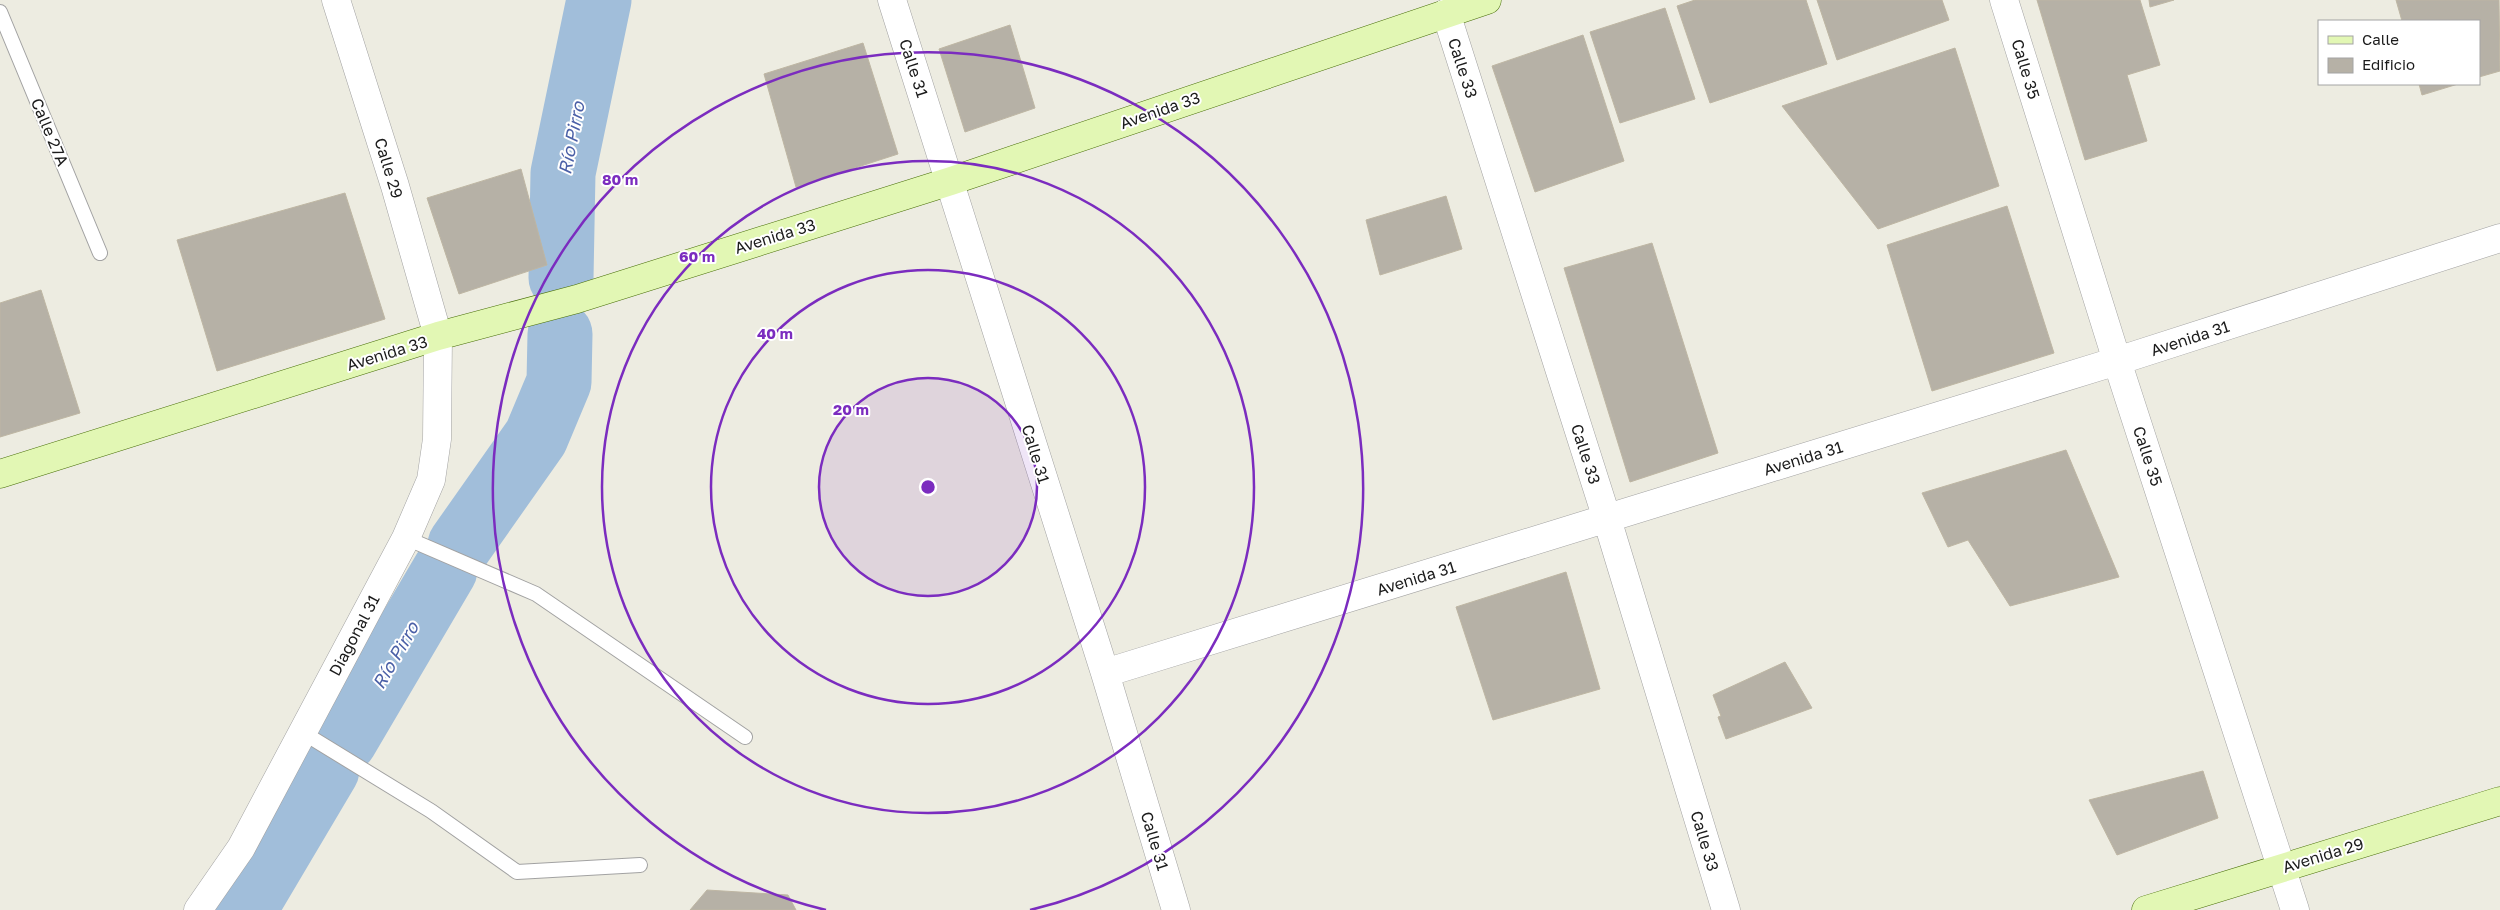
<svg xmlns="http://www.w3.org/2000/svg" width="2500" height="910" viewBox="0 0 2500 910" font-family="'Golos Text',sans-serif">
  <rect width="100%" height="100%" fill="#edece1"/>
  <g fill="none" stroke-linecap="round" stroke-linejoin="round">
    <path stroke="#a1beda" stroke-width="65" d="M561 278 563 173 599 0
      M460 545 536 437 559 382 560 334
      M345 740 445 570
      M244 910 327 770"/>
  </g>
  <path fill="#b6b1a6" stroke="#beb6a3" d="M1695 0H1806L1827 64 1710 103 1677 6Z
    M1817 0H1942L1949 20 1837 60Z
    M2037 0H2140L2160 65 2127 75 2147 141 2085 160Z
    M2149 0H2174L2150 7Z
    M2396 0H2499L2500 71 2479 77V21H2402Z
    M1665 8 1695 99 1620 123 1590 32Z
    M1010 25 1035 108 965 132 939 49Z
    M1583 35 1624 161 1535 192 1492 66Z
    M863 43 898 154 796 187 764 74Z
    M1955 48 1999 186 1878 229 1782 106Z
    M2419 84H2458L2422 95Z
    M521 169 547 265 459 294 427 198Z
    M345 193 385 319 217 371 177 240Z
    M1446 196 1462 249 1380 275 1366 220Z
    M2007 206 2054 353 1932 391 1887 245Z
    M1652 243 1718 453 1630 482 1564 268Z
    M41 290 80 413 0 437V303Z
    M2066 450 2119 577 2010 606 1968 540 1948 547 1922 493Z
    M1566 572 1600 689 1493 720 1456 607Z
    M1785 662 1812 708 1726 739 1718 717 1721 716 1713 695Z
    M2203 771 2218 818 2117 855 2089 800Z
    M707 890 788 895 796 910H690Z"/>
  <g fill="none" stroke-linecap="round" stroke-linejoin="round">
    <g stroke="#a2a2a2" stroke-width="16">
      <path id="lane" d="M0 12 100 253
        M406 538 536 594 745 737
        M302 732 431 811 517 872 640 865"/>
    </g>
    <g stroke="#a2a2a2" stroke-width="29">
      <path id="street" d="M892 0 1105 673 1176 910
        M2004 0 2117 361 2295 910
        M1446 13 1607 519 1726 910
        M1105 673 2117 361 2500 238
        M198 910 241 848 406 538 431 480 437 439 438 336 395 186 336 0"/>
    </g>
    <g stroke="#476d07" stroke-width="29">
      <path id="secondary" d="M0 474 438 336 577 299 951 181 1487 0
        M2146 910 2500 801"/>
    </g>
    <use href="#lane" stroke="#fff" stroke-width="14"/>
    <use href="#street" stroke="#fff" stroke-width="28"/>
    <use href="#secondary" stroke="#e2f7b4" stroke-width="28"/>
  </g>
  <circle cx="928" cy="487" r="109" fill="#7b2cbf" fill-opacity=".12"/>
  <g fill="none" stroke="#7b2cbf" stroke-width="2.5">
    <circle cx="928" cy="487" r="109"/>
    <circle cx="928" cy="487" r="217"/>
    <circle cx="928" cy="487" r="326"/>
    <path d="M826 910A435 435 0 1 1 1030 910"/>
  </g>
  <g text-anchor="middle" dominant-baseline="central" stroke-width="4" stroke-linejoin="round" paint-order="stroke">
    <g font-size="16" fill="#1b1b1b" stroke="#fff">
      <text transform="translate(914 68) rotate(72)">Calle 31</text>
      <text transform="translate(1463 68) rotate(72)">Calle 33</text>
      <text transform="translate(2026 69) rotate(73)">Calle 35</text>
      <text transform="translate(1160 110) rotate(-19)">Avenida 33</text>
      <text transform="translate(50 132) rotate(67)">Calle 27A</text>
      <text transform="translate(389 168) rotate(73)">Calle 29</text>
      <text transform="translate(775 236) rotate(-17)">Avenida 33</text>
      <text transform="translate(2190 338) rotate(-18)">Avenida 31</text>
      <text transform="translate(387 353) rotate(-17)">Avenida 33</text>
      <text transform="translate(1036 454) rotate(73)">Calle 31</text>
      <text transform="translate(1586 454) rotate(72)">Calle 33</text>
      <text transform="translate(2148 456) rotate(72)">Calle 35</text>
      <text transform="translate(1803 458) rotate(-17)">Avenida 31</text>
      <text transform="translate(1416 578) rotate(-17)">Avenida 31</text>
      <text transform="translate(354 635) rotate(-62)">Diagonal 31</text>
      <text transform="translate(1155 841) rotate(73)">Calle 31</text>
      <text transform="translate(1705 841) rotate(73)">Calle 33</text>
      <text transform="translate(2323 855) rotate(-17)">Avenida 29</text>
    </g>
    <g font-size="18" font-style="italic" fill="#4b60a7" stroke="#fff">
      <text transform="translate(571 138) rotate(-79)">Río Pirro</text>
      <text transform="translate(395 655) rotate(-60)">Río Pirro</text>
    </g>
  </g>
  <circle cx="928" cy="487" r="8" fill="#7b2cbf" stroke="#fff" stroke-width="2.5"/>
  <g font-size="15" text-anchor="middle" font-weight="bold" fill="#7b2cbf" stroke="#fff" stroke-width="4" stroke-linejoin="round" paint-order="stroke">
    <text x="620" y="185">80 m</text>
    <text x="697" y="262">60 m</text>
    <text x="775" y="339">40 m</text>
    <text x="851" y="415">20 m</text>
  </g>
  <rect x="2318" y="20" width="162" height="65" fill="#ffffff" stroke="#a4a4a4"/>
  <rect x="2328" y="36" width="25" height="8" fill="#e2f7b4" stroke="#a4a4a4"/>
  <text x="2362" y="45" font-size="15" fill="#1b1b1b">Calle</text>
  <rect x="2328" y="58" width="25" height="15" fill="#b6b1a6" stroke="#a4a4a4"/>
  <text x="2362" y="70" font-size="15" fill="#1b1b1b">Edificio</text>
</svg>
